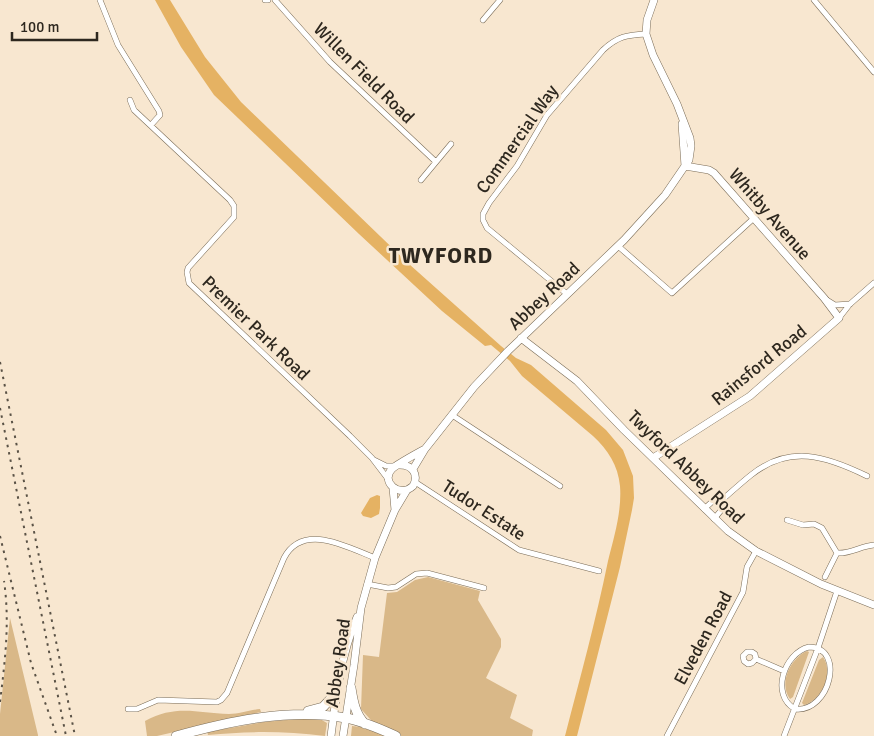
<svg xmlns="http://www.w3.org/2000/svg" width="874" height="736" viewBox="0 0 874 736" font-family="Signika,sans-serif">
  <rect width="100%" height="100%" fill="#f8e7d0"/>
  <path fill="#d9b888" d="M428 577 480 591 478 600 501 639V647L486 678 517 695 510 718 533 730 532 736H397L378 728 361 709 363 655 379 657 387 593 397 592 415 580Z
    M10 618 38 735V736H0V714Z
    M807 651 809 652 793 697 790 699C778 683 791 658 807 651Z
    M823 657C834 673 822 700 804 705L802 703 819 660Z
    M260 709 261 712 157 736H147L145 721C176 704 197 713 229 714 239 714 250 710 260 709Z
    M297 719H320L327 723 325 736C285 731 247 731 208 735L207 732 264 722Z
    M352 726 361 727 387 736H351Z"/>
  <path fill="#e5b263" d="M155 0H170L205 57 241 102 409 264 501 346 516 358 531 365 606 430 623 450 633 476 634 498 632 510 620 567 577 736H565C580 678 596 620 608 561 614 537 622 511 620 486 618 465 608 450 593 436L522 376 510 361 491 345 485 346 442 311 359 234 214 95 181 47Z
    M377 495 380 496V508L379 514 371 518 363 516 361 513 370 498Z"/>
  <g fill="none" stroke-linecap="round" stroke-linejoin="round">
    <g stroke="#7a6c57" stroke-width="6">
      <path id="street" d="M100 0 118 45 159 111 160 115 151 125
        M265 0H268
        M275 0 330 62 436 162
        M814 0 874 72
        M483 20 500 0
        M130 100 134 110 230 200 234 206V217L188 268 187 272 189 283 350 436 372 458 388 479
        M421 180 451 144
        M618 246 672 293 754 218
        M567 294 487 228 483 220V214L489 203 517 166 547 115 603 50C618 36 627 35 646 34
        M827 300 835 305 850 304
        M839 318 850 304 874 283
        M452 415 560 486
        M374 460 386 466H394
        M415 482 519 550 599 571
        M704 509 714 500H722C731 492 741 483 751 475 790 444 826 456 867 476
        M714 519 723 508 722 500
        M787 520 803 525 814 524 822 528 837 553C850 554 861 546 874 545
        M825 577 837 553
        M367 584 388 588 396 587 416 574 427 573 484 588
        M809 647C846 647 830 713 795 709 770 695 784 653 809 647Z
        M756 659 752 663 748 664 744 661 743 656 747 652H752L755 654 756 659 784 671
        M128 709H137L158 700 217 702 221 700 227 693 284 558C303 522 347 547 375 558
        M667 736 743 592 747 567 756 551
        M784 736 818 648 837 591"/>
    </g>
    <g stroke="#7a6c57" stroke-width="8">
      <path id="secondary" d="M682 124 685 166
        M521 338 577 381 624 430 728 531 756 551 821 584 874 605
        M653 458 750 396 839 318 824 298 714 173 709 170 685 166
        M400 465C413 465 419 475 413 486 399 499 380 481 392 469 397 464 416 454 423 450
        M413 469 425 449 474 387 508 351 624 240 665 195 689 160 691 146 690 138 677 104 653 55 646 34 647 20 654 0
        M393 488 395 510
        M331 736C336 696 341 655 357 617
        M343 736 354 665 361 608 375 558 395 510 407 490"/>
    </g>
    <g stroke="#7a6c57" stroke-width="10">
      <path id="highway" d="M351 688C353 701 355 714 365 724
        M308 711 323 707 337 692
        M176 736C230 721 290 708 346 718 363 721 380 729 396 736"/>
    </g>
    <use href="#street" stroke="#fff" stroke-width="5"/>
    <use href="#secondary" stroke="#fff" stroke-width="7"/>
    <use href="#highway" stroke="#fff" stroke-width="9"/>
    <path stroke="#5a5246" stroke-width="2" stroke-dasharray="2.5 5" stroke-linecap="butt" d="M0 362 75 736
      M0 408 66 736
      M0 536 31 663 57 736
      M0 702C5 661 10 622 4 581"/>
  </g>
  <g text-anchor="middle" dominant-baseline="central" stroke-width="5" stroke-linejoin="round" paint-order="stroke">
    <g font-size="18" fill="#2e281f" stroke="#f8e7d0">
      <text transform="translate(364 73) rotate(45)">Willen Field Road</text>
      <text transform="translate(517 139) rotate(-55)">Commercial Way</text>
      <text transform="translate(770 214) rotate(49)">Whitby Avenue</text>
      <text transform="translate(544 296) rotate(-43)">Abbey Road</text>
      <text transform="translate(256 328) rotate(44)">Premier Park Road</text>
      <text transform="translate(759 365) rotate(-39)">Rainsford Road</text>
      <text transform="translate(686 467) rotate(44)">Twyford Abbey Road</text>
      <text transform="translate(484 510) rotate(33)">Tudor Estate</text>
      <text transform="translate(703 638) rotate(-62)">Elveden Road</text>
      <text transform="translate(338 663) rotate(-82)">Abbey Road</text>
    </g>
    <g font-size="22" font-weight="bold" letter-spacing="1" fill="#2e281f" stroke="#f8e7d0">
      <text x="441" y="255">TWYFORD</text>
    </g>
  </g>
  <path d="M12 32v8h85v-8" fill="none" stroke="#2e281f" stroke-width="2.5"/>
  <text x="20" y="32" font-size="15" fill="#2e281f" stroke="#f8e7d0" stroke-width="4" paint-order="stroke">100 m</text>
</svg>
